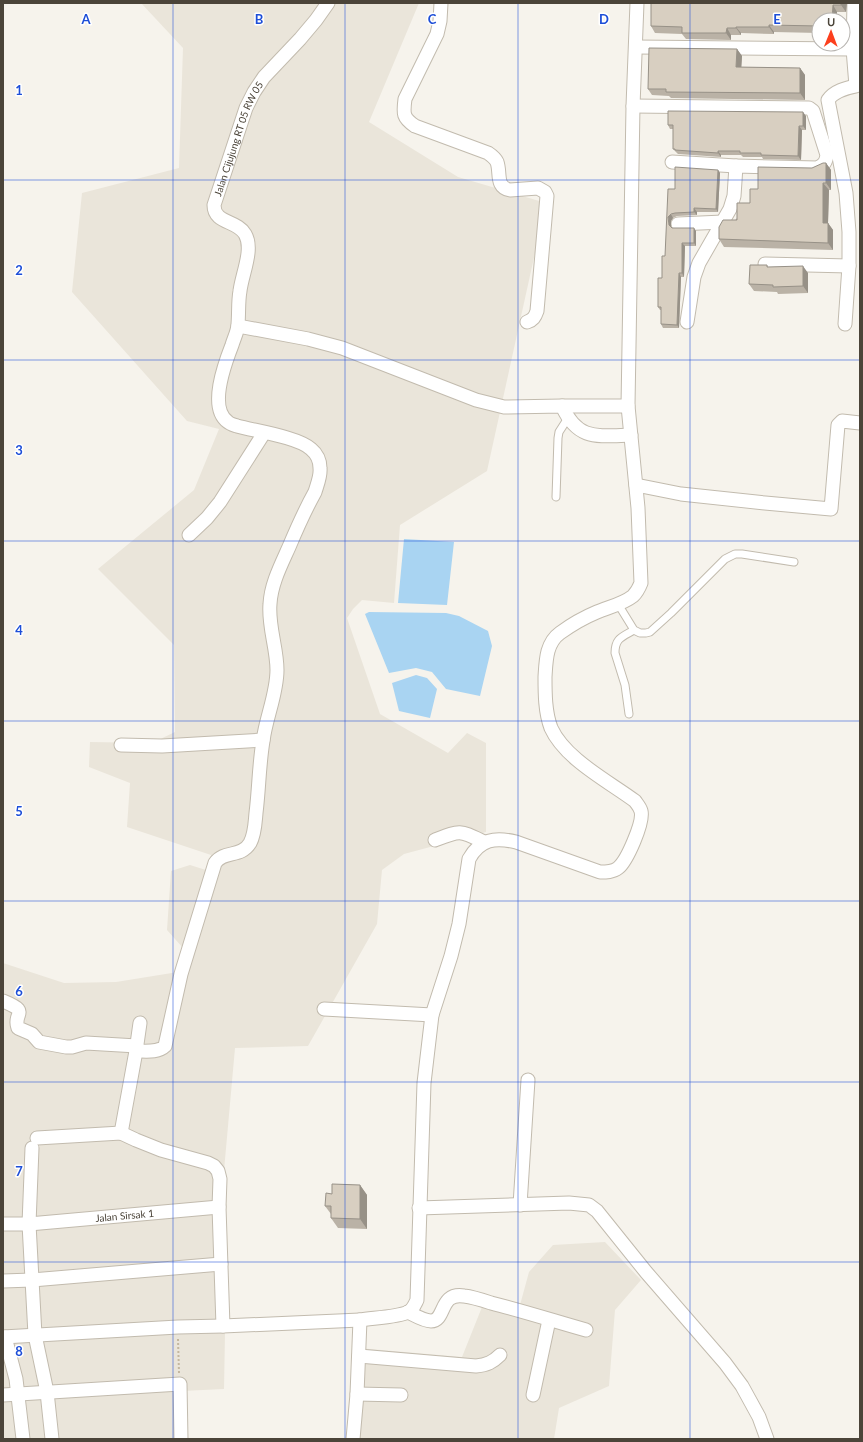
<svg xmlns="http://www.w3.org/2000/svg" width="863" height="1442" viewBox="0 0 863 1442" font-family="Lato,sans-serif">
  <rect width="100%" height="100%" fill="#f6f3ec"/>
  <path fill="#eae5da" d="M141 3H419L369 122 458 177 546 203 487 471 400 525 394 603 362 600 353 609 347 618 380 714 448 753 467 733 486 743V832L404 854 382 870 377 924 308 1046 235 1048 221 1204 229 1328 225 1333 224 1389 182 1391V1439H3V963L64 983 116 982 178 972 183 948 167 930 171 871 190 865 209 871 211 855 127 827 130 783 89 767 90 742 152 743 175 732 174 645 98 569 194 490 219 429 187 421 72 292 82 193 179 168 183 48Z
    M605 1242 641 1280 615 1310 609 1386 559 1408 554 1439H350L358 1348 462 1357 486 1297 520 1305 529 1272 553 1245Z"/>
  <path fill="#a9d4f2" d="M404 539 454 542 447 605 398 603Z
    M369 612 446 613 459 616 488 631 492 646 480 696 446 689 432 672 416 668 389 673 365 614Z
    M416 675 427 678 437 689 430 718 399 711 392 683Z"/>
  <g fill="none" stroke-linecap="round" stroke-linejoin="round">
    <g stroke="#c2bbae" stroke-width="9">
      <path id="service" d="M556 497 558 438 559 432 568 418
        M618 604 634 630 640 633H646L650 632 671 613 725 559 735 554H742L794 562
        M629 714 625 685 615 653C615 638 622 637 634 630"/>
    </g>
    <g stroke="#c2bbae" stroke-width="15">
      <g id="minor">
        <path d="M441 3 440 21 437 34 405 99C403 114 403 118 415 126L488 153C491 155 495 158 497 162 501 173 495 187 510 190L538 188 545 192 547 196 537 311C535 317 533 320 527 322"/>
        <path d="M636 47 853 49"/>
        <path d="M633 106 809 108 813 111 827 155C826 162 824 165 817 168L736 166 734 196 730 209 699 263 694 277 687 322"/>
        <path d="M672 162 736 166"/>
        <path d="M678 224 723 222"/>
        <path d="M765 264 849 266"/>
        <path d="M845 324 849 266V232L846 193 828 100C834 91 846 88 856 86L853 49 854 3"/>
        <path d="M238 326 308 339 342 348 476 400 504 407 562 406C578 441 597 436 631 435"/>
        <path d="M562 406H628"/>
        <path d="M636 485 681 494 765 503 831 509 838 425 842 421 860 423"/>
        <path d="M189 535 207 518 220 502 264 433"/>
        <path d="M121 745 162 746 263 740"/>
        <path d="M435 840C461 830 459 830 484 842"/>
        <path d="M3 1001C32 1013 12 1012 18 1028L32 1034 39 1042 66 1047H72L86 1043 137 1046"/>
        <path d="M324 1009 432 1015"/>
        <path id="s1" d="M136 1051C145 1051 158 1053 165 1046L181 974 215 863C224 850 241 858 250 843 255 834 255 823 256 813 259 789 259 765 263 741 266 717 277 694 277 670 277 648 268 626 270 604 271 584 281 565 289 547 297 528 305 510 315 492 317 485 321 476 320 468 320 461 317 454 311 449 298 437 255 431 237 426 234 425 230 424 228 422 208 408 225 363 232 345 234 338 238 331 238 324 239 313 238 302 240 291 242 274 254 249 245 234 237 220 214 224 214 205L246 108 254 92 264 77 300 39 316 20 328 3"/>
        <path d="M121 1133 136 1051 140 1023"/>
        <path d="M37 1138 121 1133 136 1140 161 1150 208 1163 214 1166 218 1171 220 1179 219 1207 223 1326"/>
        <path d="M32 1148 29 1224 35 1335 47 1392 52 1439"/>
        <path d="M520 1205 528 1080"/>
        <path d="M419 1208 569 1203 589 1205 597 1211 646 1272 725 1363 742 1386 759 1417 767 1439"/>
        <path id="s2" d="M3 1224H29L219 1207"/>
        <path d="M3 1281 32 1280 221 1264"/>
        <path d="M408 1312C414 1315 424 1321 431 1321 446 1321 439 1292 464 1296 473 1297 482 1300 491 1303 523 1311 554 1321 586 1330"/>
        <path d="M3 1337 178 1327 223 1326 360 1320"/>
        <path d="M5 1337 16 1379 23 1439"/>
        <path d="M359 1356 476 1366C487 1365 493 1362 500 1355"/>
        <path d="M357 1394 401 1395"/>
        <path d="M3 1395 180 1384 181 1439"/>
        <path d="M533 1395 549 1320"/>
        <path d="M353 1439 357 1394 360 1320C372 1318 399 1317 408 1312 413 1310 415 1304 417 1300L424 1083 432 1015 451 956 459 924 469 859C480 839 495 837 516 842L600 872C606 872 613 872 618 868 627 861 644 822 641 811 640 807 637 804 635 801 608 781 565 759 551 728 545 712 545 693 545 677 546 661 546 643 560 633 571 625 585 617 597 612 609 607 623 604 633 596 637 592 639 588 641 583L638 508 628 406 633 106 637 3"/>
      </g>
    </g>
    <path stroke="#c4b79f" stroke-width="2" stroke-dasharray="2 2" stroke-linecap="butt" d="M178 1339 179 1373"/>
    <use href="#service" stroke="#fff" stroke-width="7"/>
    <use href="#minor" stroke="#fff" stroke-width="13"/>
  </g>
  <path fill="#bab2a6" d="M651 3H847L846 12H837L819 20V33L774 32V34L741 33V35H731V40L686 39 682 34 655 33 651 26Z
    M737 49 742 56 741 67 800 68 805 75V100L671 98 669 96 652 95 648 89Z
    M806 116V130H802L801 160 763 159 762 157H743L741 155H721V157L678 154 673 149V129H670L668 125Z
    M826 163 831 170V190H829L828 223 833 230V250L724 247 719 239 750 203 758 189Z
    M718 170 720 173 718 212H697V215L677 216 673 218 671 221V227L672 228 696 231V246H685L684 277H681L679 328H663L661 324V310H660L658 307 675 189Z
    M767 265 768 267 808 273V293L778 294 777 292 754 291 749 284Z
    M360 1185 367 1195V1229L338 1228 331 1218V1214L325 1206 332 1194Z"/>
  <path fill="#979187" d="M841 3H847L846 12 841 5Z
    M833 5 837 12V20H832Z
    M769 25 774 32V34L769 27Z
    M736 27 741 33V35L736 28Z
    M727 28 731 35V40L726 33Z
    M737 49 742 56 741 74 736 67Z
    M800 68 805 75V100L800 93Z
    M803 112 806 116V130L803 126Z
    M799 126 802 130 801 160 798 156Z
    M718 151 721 155V157L718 153Z
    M826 163 831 170V190L826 183Z
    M718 170 720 173 718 212 716 209Z
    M823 183 829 190 828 223 833 230V250L828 243 823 223Z
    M694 208 697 212V215L694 212Z
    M671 214 673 218 671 221V228L669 225 668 217Z
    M694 228 696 231V246L694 243Z
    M682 243 685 246 684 277 682 273Z
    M803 266 808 273V293L803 286Z
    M679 273 681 277 679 328 677 325Z
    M360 1185 367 1195V1229L360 1219Z"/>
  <path fill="#d8cfc1" stroke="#979187" d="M651 3H841V5H833L832 20H819V26L769 25V27H736V28H727L726 33H682V27L651 26Z
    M649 48 737 49 736 67 800 68V93L666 92V89H648Z
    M668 111 803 112V126H799L798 156 761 155V153H740V151H718V153L675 150V149H673V125H668Z
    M823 163H826V183H823V223H828V243L719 239V227L723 220H737V203H750V189H758V167L812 168Z
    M675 167 718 170 716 209 694 208V212L675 213 671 214 668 217 669 225 672 228H694V243H682V273H679L677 325 661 324V307H658V278H662V256H665L668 189H675Z
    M750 265H767V267L803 266V286L773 287V285L749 284Z
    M332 1184 360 1185V1219L331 1218V1206H325L326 1193 332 1194Z"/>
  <path fill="none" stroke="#1d4ed8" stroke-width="1" stroke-opacity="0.55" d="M173 3V1439M345 3V1439M518 3V1439M690 3V1439M3 180H860M3 360H860M3 541H860M3 721H860M3 901H860M3 1082H860M3 1262H860"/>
  <g text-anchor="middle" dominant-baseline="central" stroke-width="3" stroke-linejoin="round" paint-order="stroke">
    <g font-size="10" fill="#4b4439" stroke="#fff">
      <text stroke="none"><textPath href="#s1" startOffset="1070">Jalan Cijujung RT 05 RW 05</textPath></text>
      <text stroke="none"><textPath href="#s2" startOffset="122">Jalan Sirsak 1</textPath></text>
    </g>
  </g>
  <g font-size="13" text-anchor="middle" font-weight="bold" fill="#1d4ed8" stroke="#fff" stroke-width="3" stroke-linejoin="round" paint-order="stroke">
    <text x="86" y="24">A</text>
    <text x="259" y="24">B</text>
    <text x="432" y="24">C</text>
    <text x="604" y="24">D</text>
    <text x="777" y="24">E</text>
    <text x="19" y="95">1</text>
    <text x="19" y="275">2</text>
    <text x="19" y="455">3</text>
    <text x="19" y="635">4</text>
    <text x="19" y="816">5</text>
    <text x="19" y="996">6</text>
    <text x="19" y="1176">7</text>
    <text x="19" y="1356">8</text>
  </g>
  <rect width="863" height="1442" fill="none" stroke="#4b4439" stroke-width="8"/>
  <g transform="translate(831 32) rotate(1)"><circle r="19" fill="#ffffff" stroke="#b7b4b0"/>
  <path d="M0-3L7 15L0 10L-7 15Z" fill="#fc3f1d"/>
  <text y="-6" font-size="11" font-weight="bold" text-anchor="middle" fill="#4b4439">U</text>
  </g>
</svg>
